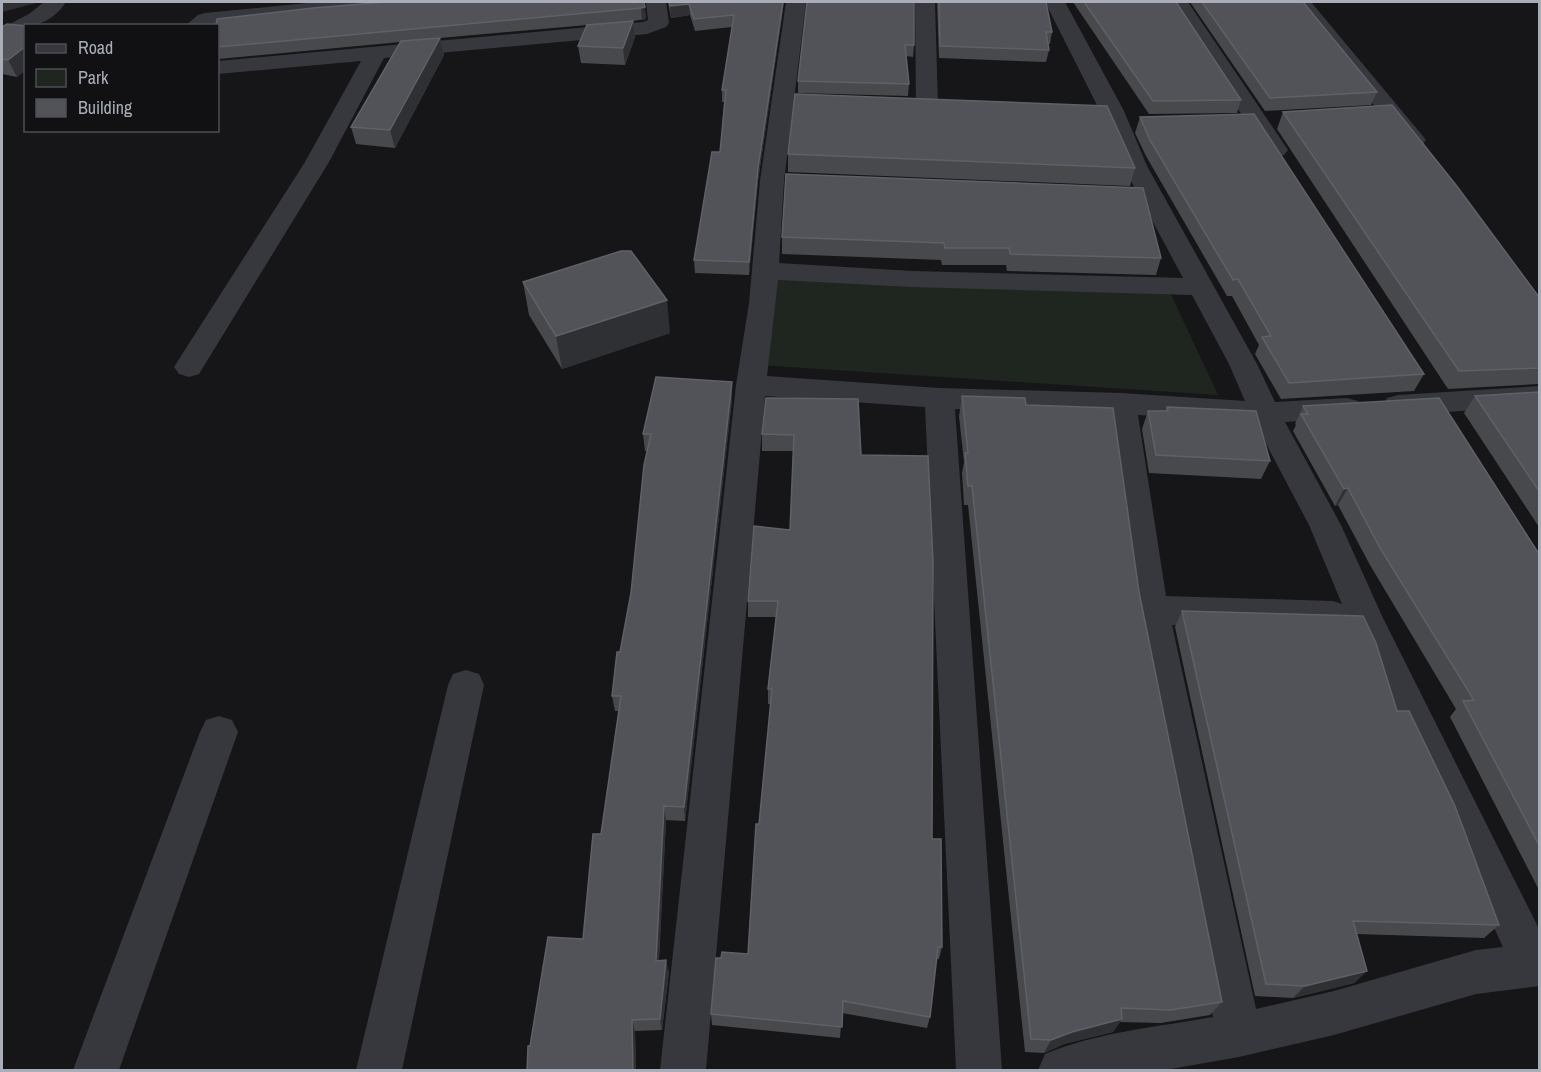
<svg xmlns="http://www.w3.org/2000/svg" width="1541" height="1072" viewBox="0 0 1541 1072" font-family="'Archivo Narrow',sans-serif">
  <rect width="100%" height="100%" fill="#161618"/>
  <path fill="#1e261f" d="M770 271 1168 288 1218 395 758 365Z"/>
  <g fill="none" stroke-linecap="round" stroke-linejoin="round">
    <path fill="#37383d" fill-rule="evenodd" d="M44 2H66C57 16 42 26 26 26V32L2 42V28L29 14Z
      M318 2H389L386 6 379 8 209 26H185L198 15 205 13Z
      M646 2H666L669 23 666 27 647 34 384 58 329 162 199 374 189 377 179 374 174 367 305 162 361 61 218 74V61L643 22 648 20Z
      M786 2H806L784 181 779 263 912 271 1183 278 1123 166 1100 111 1045 2H1065L1124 111 1147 166 1257 364 1275 402 1347 398 1358 401 1362 408 1358 415 1347 418 1285 422 1341 525 1382 616 1540 931V986L1476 994 1334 1035 1239 1057 1165 1070H1038L1045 1054C1098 1032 1157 1027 1213 1017L1134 610 1107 413 955 409 1002 1070H956L925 407 765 396 706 1070H660L736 385 749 303 760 181ZM778 280 912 287 1192 295 1229 364 1245 401 1121 393 939 388 767 376ZM1138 415 1255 423 1309 525 1342 604 1333 601 1166 596ZM1349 618 1503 947 1476 950 1334 991 1256 1009 1172 625 1333 629 1345 625Z
      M915 2H935L938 107 935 112 927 114 919 112 916 107Z
      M1168 2H1188L1288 150 1284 155 1276 157 1268 155Z
      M1291 2H1311L1422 135 1426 140 1422 145 1414 147 1406 145Z
      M1540 386V406L1398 415 1387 412 1383 405 1387 398 1398 395Z
      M466 670 479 674 484 685 402 1070H356L448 685 453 674Z
      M219 716 232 720 238 732 119 1070H73L200 732 206 720Z"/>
  </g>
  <path fill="#47494d" d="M644 2 646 19 633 21 635 37 625 65 581 63 578 46 587 25 440 38 444 55 395 148 356 144 351 127 400 42 218 59V26Z
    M668 2H784L758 181 749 275 695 273 694 260 720 152 724 102H722V90L732 27 695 31 690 15 671 18Z
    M807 2 914 45 913 57 906 56 909 84 908 96 798 93V81Z
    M937 2H1046L1052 32 1050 44H1048L1049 50 1046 62 939 58Z
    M1073 2H1176L1241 100 1237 113 1149 114Z
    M1190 2H1303L1377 92 1371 105 1265 111Z
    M26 26V70L17 77 2 74V27Z
    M1283 112 1539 297V384L1448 389 1277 129Z
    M1140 117 1424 374 1414 391 1281 399 1255 354 1259 345 1232 296H1227L1146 156 1135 133Z
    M788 154 1135 168 1130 186 788 172Z
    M786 174 1161 258 1156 275 1007 271 1006 265H942L941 260 782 254V237Z
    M523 282 670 333 562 369 529 315Z
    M732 382V399L685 821 666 820 659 960 669 972 662 1030 635 1031 636 1071H527L530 1046 583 939 601 834 619 711H615L612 696 631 593 647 451H645L643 434Z
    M1539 392V527L1464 413 1475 396Z
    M962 396 1026 405 1139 592 1222 1002 1210 1015 1161 1023 1120 1022 1113 1032 1064 1044 1044 1053 1025 1052 968 505H964L962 473 964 462 959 416Z
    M766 398 861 455 932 839 942 947 939 959H936L930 1017 927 1028 842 1013 840 1038 712 1025 711 1014 748 954 771 704H768V689L776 617H748V601L790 530 793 451H762V434Z
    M1303 406 1539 553V890L1450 717 1456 709 1370 565 1338 505 1335 506 1293 431 1296 425 1295 424Z
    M1167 407 1270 461 1261 479 1149 473 1142 429 1148 411H1165Z
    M1182 611 1397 711 1499 925 1484 938 1356 934 1367 971 1354 983 1293 998 1255 996 1175 627Z"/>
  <path fill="#2f3033" d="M2 2H40L2 12Z
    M783 2H784L758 181 749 275V262L758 168Z
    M689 4 690 15 671 18 670 6Z
    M645 7 646 19 642 20 641 8Z
    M633 21 635 37 625 65 623 48Z
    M440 38 444 55 395 148 390 130Z
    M26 46V70L17 77 8 60Z
    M667 300 670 333 562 369 556 336Z
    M732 382V399L685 821 684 807Z
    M1348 488 1338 505 1335 506 1344 489Z
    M664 806 666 820 658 973 656 961Z
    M666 960 669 972 662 1030 660 1019Z
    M1367 971 1354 983 1293 998 1305 986Z
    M1122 1019 1113 1032 1064 1044 1044 1053 1051 1040 1072 1032Z
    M632 1020 635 1031 636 1071H633Z"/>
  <path fill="#525359" stroke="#5f6168" stroke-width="1.5" d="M386 2H644L645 7 641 8 218 47V26H216L217 19 313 8Z
    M669 2H783L758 168 749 262 694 260 712 152H720L726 90H722L734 15 694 19 689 4 670 6Z
    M807 2H914V45H905L909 84 798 81Z
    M939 2H1046L1052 32H1046L1049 50 940 46Z
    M1084 2H1176L1241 100 1153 101Z
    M1202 2H1303L1377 92 1270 98Z
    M633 21 623 48 578 46 587 25Z
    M7 24 26 26V46L8 60 2 59V27Z
    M440 38 390 130 351 127 401 41Z
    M795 94 1107 106 1135 168 788 154Z
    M1392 105 1456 185 1539 297V368L1459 371 1283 112Z
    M1254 114 1424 374 1289 383 1262 337 1271 336 1238 279 1233 280 1150 140 1140 117Z
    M786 174 1143 188 1161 258 1010 254 1009 248H945L944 243 782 237Z
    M621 251H631L667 300 556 336 523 282Z
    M656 377 732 382 684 807 664 806 656 961 666 960 660 1019 632 1020 633 1071H527L528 1046H530L548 937 583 939 593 834H601L621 696H612L617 652H620L631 593 644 465 651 434H643Z
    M1539 392V491L1475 396Z
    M962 396 1025 398 1026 405 1113 408 1139 592 1222 1002 1171 1010 1121 1008 1122 1019 1072 1032 1051 1040 1031 1039 972 486H968L965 453H968Z
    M766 398 858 399 861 455 928 456 933 561 932 839H941L942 947H938L930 1017 843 1001 842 1027 711 1014 716 958H721L722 952 748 954 756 824H759L772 689H768L778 601H748L754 526 790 530 794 435 762 434Z
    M1439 398 1539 554V845L1463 701 1474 700 1380 548 1348 488 1344 489 1301 414H1308L1303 406Z
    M1167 407 1256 411 1270 461 1156 455 1148 411H1168Z
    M1182 611 1363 616 1376 643 1397 711H1409L1455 806 1499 925 1353 921 1367 971 1305 986 1266 984Z"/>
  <rect width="1541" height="1072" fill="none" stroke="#a8adb8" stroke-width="6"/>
  <rect x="24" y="24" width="195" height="108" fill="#111113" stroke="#4d4f55" stroke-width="1.5"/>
  <rect x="36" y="44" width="30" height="9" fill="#37383d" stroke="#4d4f55" stroke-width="1.5"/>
  <text x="78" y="54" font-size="18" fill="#a8adb8">Road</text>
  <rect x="36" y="69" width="30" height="18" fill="#1e261f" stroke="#4d4f55" stroke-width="1.5"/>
  <text x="78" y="84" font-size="18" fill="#a8adb8">Park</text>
  <rect x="36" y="99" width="30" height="18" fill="#525359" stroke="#4d4f55" stroke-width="1.5"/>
  <text x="78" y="114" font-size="18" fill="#a8adb8">Building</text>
</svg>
